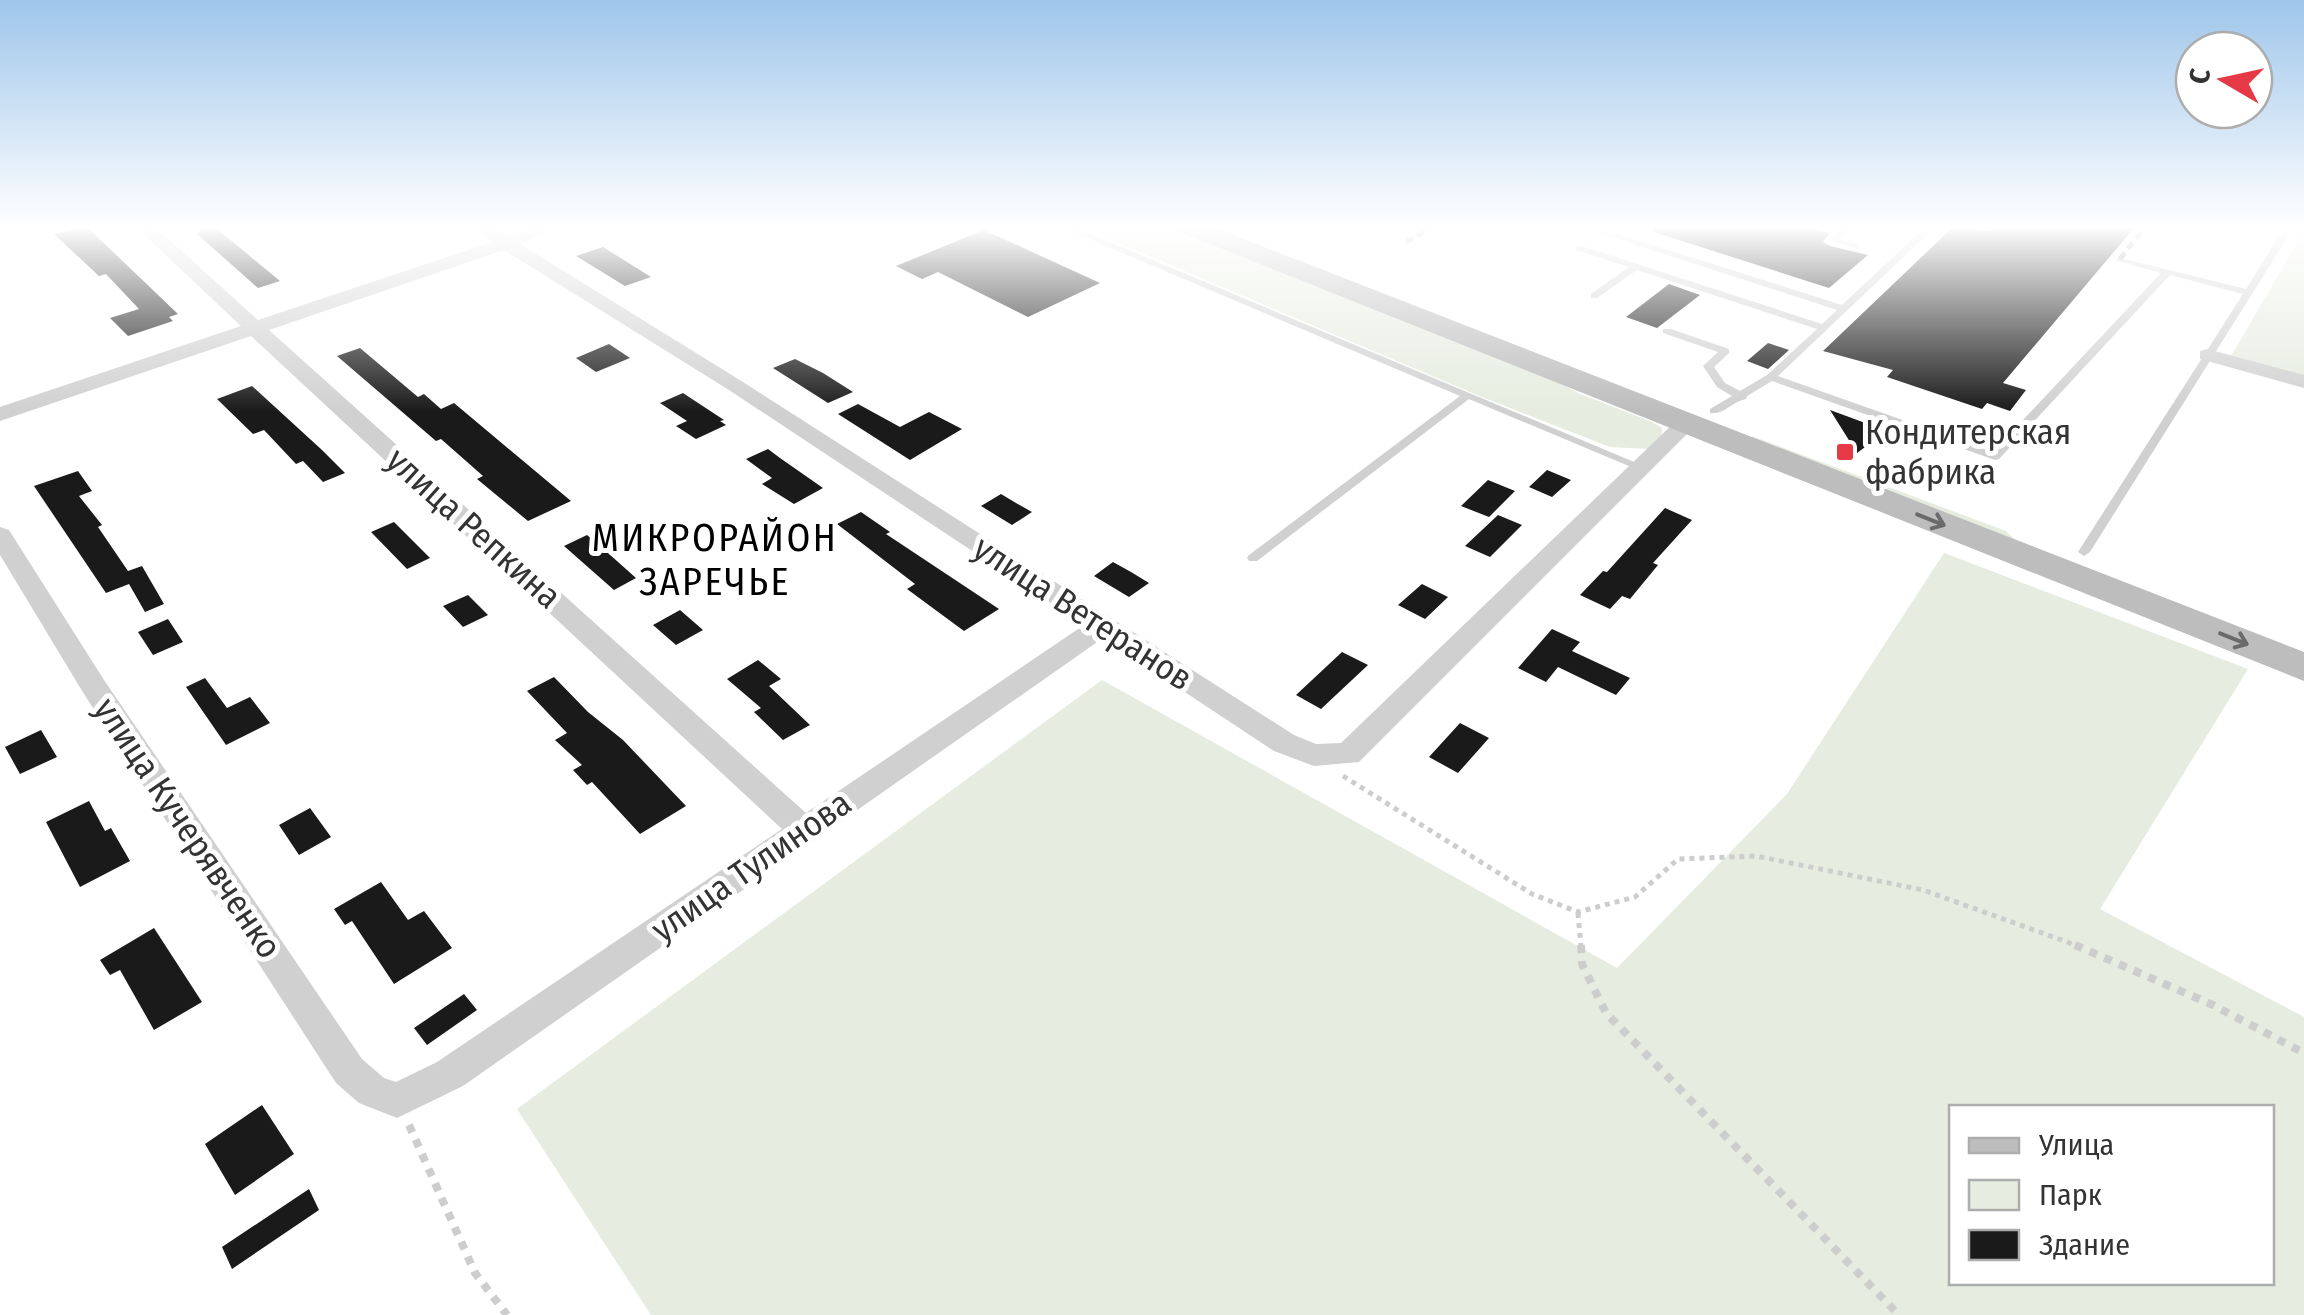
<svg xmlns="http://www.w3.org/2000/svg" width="2304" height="1315" viewBox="0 0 2304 1315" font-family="'Fira Sans Condensed',sans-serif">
  <rect width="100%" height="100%" fill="#fff"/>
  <path fill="#e6ecdf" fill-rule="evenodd" d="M1083 228H1176L1546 375 1578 393 1652 422 1662 428V434L1649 449 1610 447 1482 397Z
    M2304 231V377L2231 356Z
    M1752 436 2006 531 2015 540 1752 439Z
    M1944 553 2248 669 2100 909 2304 1017V1315H651L517 1109 1102 680 1617 968 1787 794ZM1952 1108H2272V1282H1952Z"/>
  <path fill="#1a1a1a" d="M79 228H88L178 314 169 317 173 321 128 336 110 318 139 309 106 274 99 276 54 234Z
    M202 228H216L280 281 258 288 197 234Z
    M1655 228H1811L1830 233 1823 242 1830 246 1868 255 1829 288 1654 232Z
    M1952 228 1991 231 1994 228H2134L2003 383 2026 390 2010 411 1987 403 1982 409 1887 377 1893 370 1823 351Z
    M984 230 1100 283 1028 317 938 272 922 279 896 266Z
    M603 247 651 277 625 286 576 256Z
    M1669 284 1700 295 1657 328 1626 317Z
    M1768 343 1789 350 1768 369 1747 361Z
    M609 344 630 358 596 372 576 358Z
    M360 348 418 397 424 394 441 409 454 403 571 501 528 521 477 479 483 476 441 439 436 441 337 356Z
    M795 359 823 373 853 392 828 403 773 368Z
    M252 386 322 450 345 473 323 482 303 461 296 464 264 430 253 434 217 399Z
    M683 393 724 420 720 421 726 425 696 439 676 426 687 421 660 403Z
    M858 404 900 427 929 412 962 429 910 460 838 414Z
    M1830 410 1887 431 1857 453Z
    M768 449 780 458 823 488 794 504 762 484 772 478 746 459Z
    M1547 470 1571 480 1552 497 1529 487Z
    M78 471 92 491 79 496 102 525 98 527 128 571 142 566 164 604 145 612 129 584 106 593 34 486Z
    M1488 480 1515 491 1489 517 1461 506Z
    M1001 494 1016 503 1032 512 1012 525 981 506Z
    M1665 508 1692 520 1653 563 1658 565 1630 599 1622 596 1610 609 1580 595 1603 571 1607 572Z
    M861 512 890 532 886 534 999 609 964 631 907 589 915 584 837 524Z
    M1498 515 1522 525 1490 557 1465 546Z
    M394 522 430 558 407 569 371 532Z
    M587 535 599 545 636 578 614 590 564 546Z
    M1113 562 1131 572 1149 583 1129 597 1094 576Z
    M1422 584 1448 597 1425 619 1398 605Z
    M468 595 488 615 463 627 443 606Z
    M680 610 703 630 676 645 653 625Z
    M168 619 183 642 153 655 138 632Z
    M1552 629 1580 642 1572 651 1630 678 1616 695 1558 667 1546 682 1518 668Z
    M1342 652 1368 665 1321 709 1296 695Z
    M758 660 781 679 769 686 810 725 783 740 754 712 761 708 727 679Z
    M554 677 588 712 623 740 686 806 640 834 592 782 587 785 573 770 582 765 555 740 567 733 527 691Z
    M205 678 227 708 250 697 270 723 226 745 186 687Z
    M1460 723 1489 738 1458 773 1429 757Z
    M41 730 57 757 20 774 5 747Z
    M89 801 105 831 111 828 130 861 80 887 46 822Z
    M310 808 331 837 299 855 279 825Z
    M381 882 408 920 424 911 452 948 394 984 352 921 345 925 334 909Z
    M154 928 202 1002 154 1030 120 970 110 975 100 960Z
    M464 994 477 1010 427 1045 414 1028Z
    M262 1105 294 1154 235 1195 205 1144Z
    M309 1189 319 1210 232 1269 222 1247Z"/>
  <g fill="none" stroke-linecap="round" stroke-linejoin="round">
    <path stroke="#cdcdcd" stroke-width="5" stroke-dasharray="5 5" stroke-linecap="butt" d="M1343 776 1532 894 1578 912 1635 897 1678 859 1756 856 1923 890 2081 947
      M1578 913 1581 947"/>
    <path stroke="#cdcdcd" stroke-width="8" stroke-dasharray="8 8" stroke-linecap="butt" d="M1581 945 1582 964 1606 1013 1899 1315
      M2075 945 2213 1005 2304 1053
      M409 1125 475 1273 507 1315"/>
    <path fill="#d0d0d0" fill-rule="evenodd" d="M1061 227H1074L1646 467 1644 469H1636L1469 399 1257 561H1249L1247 558 1249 555 1460 396Z
      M1581 227H1596L1842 305 1925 227H1935L1778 376 1993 452 2161 273 2117 261V257L2246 289 2285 227H2294L2090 552 2084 556 2078 552 2243 294 2170 275 1999 459 1995 460 1772 381 1747 396 1746 399C1733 401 1724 415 1710 413V409L1732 396 1717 387 1703 366 1718 352 1663 333V329H1671L1729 349V353L1714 367 1725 383 1740 391 1767 375 1817 329 1637 270 1597 298H1591V294L1629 267 1576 250V246H1582L1822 324 1837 310Z
      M1842 227H1852L1840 239 1859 244V248L1831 242V238Z"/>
    <path fill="#d0d0d0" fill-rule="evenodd" d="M136 227H155L258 320 492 242 472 227H493L508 236 534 227H561L520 244 743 382 1294 735 1316 744 1341 743 1679 418H1695L1698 423 1359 762 1314 766 1274 751 1103 638 463 1086 397 1118 359 1103 336 1083 84 694 0 555V527L9 530 104 680 362 1059 384 1078 396 1082 437 1062 782 829 251 336 0 421V407L241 326ZM504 250 729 390 1084 625 806 813 269 330Z
      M2207 349 2304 375V388L2200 359V351Z"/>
    <path fill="#bdbdbd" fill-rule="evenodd" d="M1177 227H1213L2304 652V681L1180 232Z"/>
    <path stroke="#888" stroke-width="5" stroke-dasharray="8 5" stroke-linecap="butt" d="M1406 242 1432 227
      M2120 259 2145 227"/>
  </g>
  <defs><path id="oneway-shaft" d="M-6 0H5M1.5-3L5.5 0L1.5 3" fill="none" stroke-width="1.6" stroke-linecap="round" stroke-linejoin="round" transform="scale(2.5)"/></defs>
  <g stroke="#6a6a6a">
    <use href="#oneway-shaft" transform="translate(1931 520) rotate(22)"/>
    <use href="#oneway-shaft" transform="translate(2234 639) rotate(22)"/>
  </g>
  <linearGradient id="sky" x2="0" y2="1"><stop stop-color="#9ec6ea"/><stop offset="0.55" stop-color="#fff"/><stop offset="1" stop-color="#fff" stop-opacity="0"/></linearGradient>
  <rect width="2304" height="412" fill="url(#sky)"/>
  <rect fill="#e63946" stroke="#fff" stroke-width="4" x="1835" y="442" width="20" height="20" rx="5"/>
  <g text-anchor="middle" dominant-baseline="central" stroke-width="10" stroke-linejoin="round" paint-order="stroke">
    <g font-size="35" fill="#333" stroke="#fff" text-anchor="start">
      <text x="1865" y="432">Кондитерская<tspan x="1865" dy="40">фабрика</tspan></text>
    </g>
    <g font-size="35" fill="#333" stroke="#fff">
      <text transform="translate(474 528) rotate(42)">улица Репкина</text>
      <text transform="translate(1083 613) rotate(33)">улица Ветеранов</text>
      <text transform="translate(188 828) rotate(56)">улица Кучерявченко</text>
      <text transform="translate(751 866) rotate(-35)">улица Тулинова</text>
    </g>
    <g font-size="38" letter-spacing="2.5" fill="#000" stroke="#fff">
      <text x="715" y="538">МИКРОРАЙОН<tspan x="715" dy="44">ЗАРЕЧЬЕ</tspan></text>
    </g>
  </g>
  <rect x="1949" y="1105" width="325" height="180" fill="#ffffff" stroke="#adadad" stroke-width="2.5"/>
  <rect x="1969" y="1138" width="50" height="15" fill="#bdbdbd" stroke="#adadad" stroke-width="2.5"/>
  <text x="2039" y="1155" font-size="30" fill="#333333">Улица</text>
  <rect x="1969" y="1180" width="50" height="30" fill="#e6ecdf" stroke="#adadad" stroke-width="2.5"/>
  <text x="2039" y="1205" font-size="30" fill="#333333">Парк</text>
  <rect x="1969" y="1230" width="50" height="30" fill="#1a1a1a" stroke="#adadad" stroke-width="2.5"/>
  <text x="2039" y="1255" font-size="30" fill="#333333">Здание</text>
  <g transform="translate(2224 80) rotate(279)"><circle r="48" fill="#ffffff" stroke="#adadad" stroke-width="2.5"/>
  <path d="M0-8L18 38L0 25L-18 38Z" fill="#e63946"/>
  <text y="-15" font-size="28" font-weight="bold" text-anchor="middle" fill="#333333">С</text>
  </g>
</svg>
